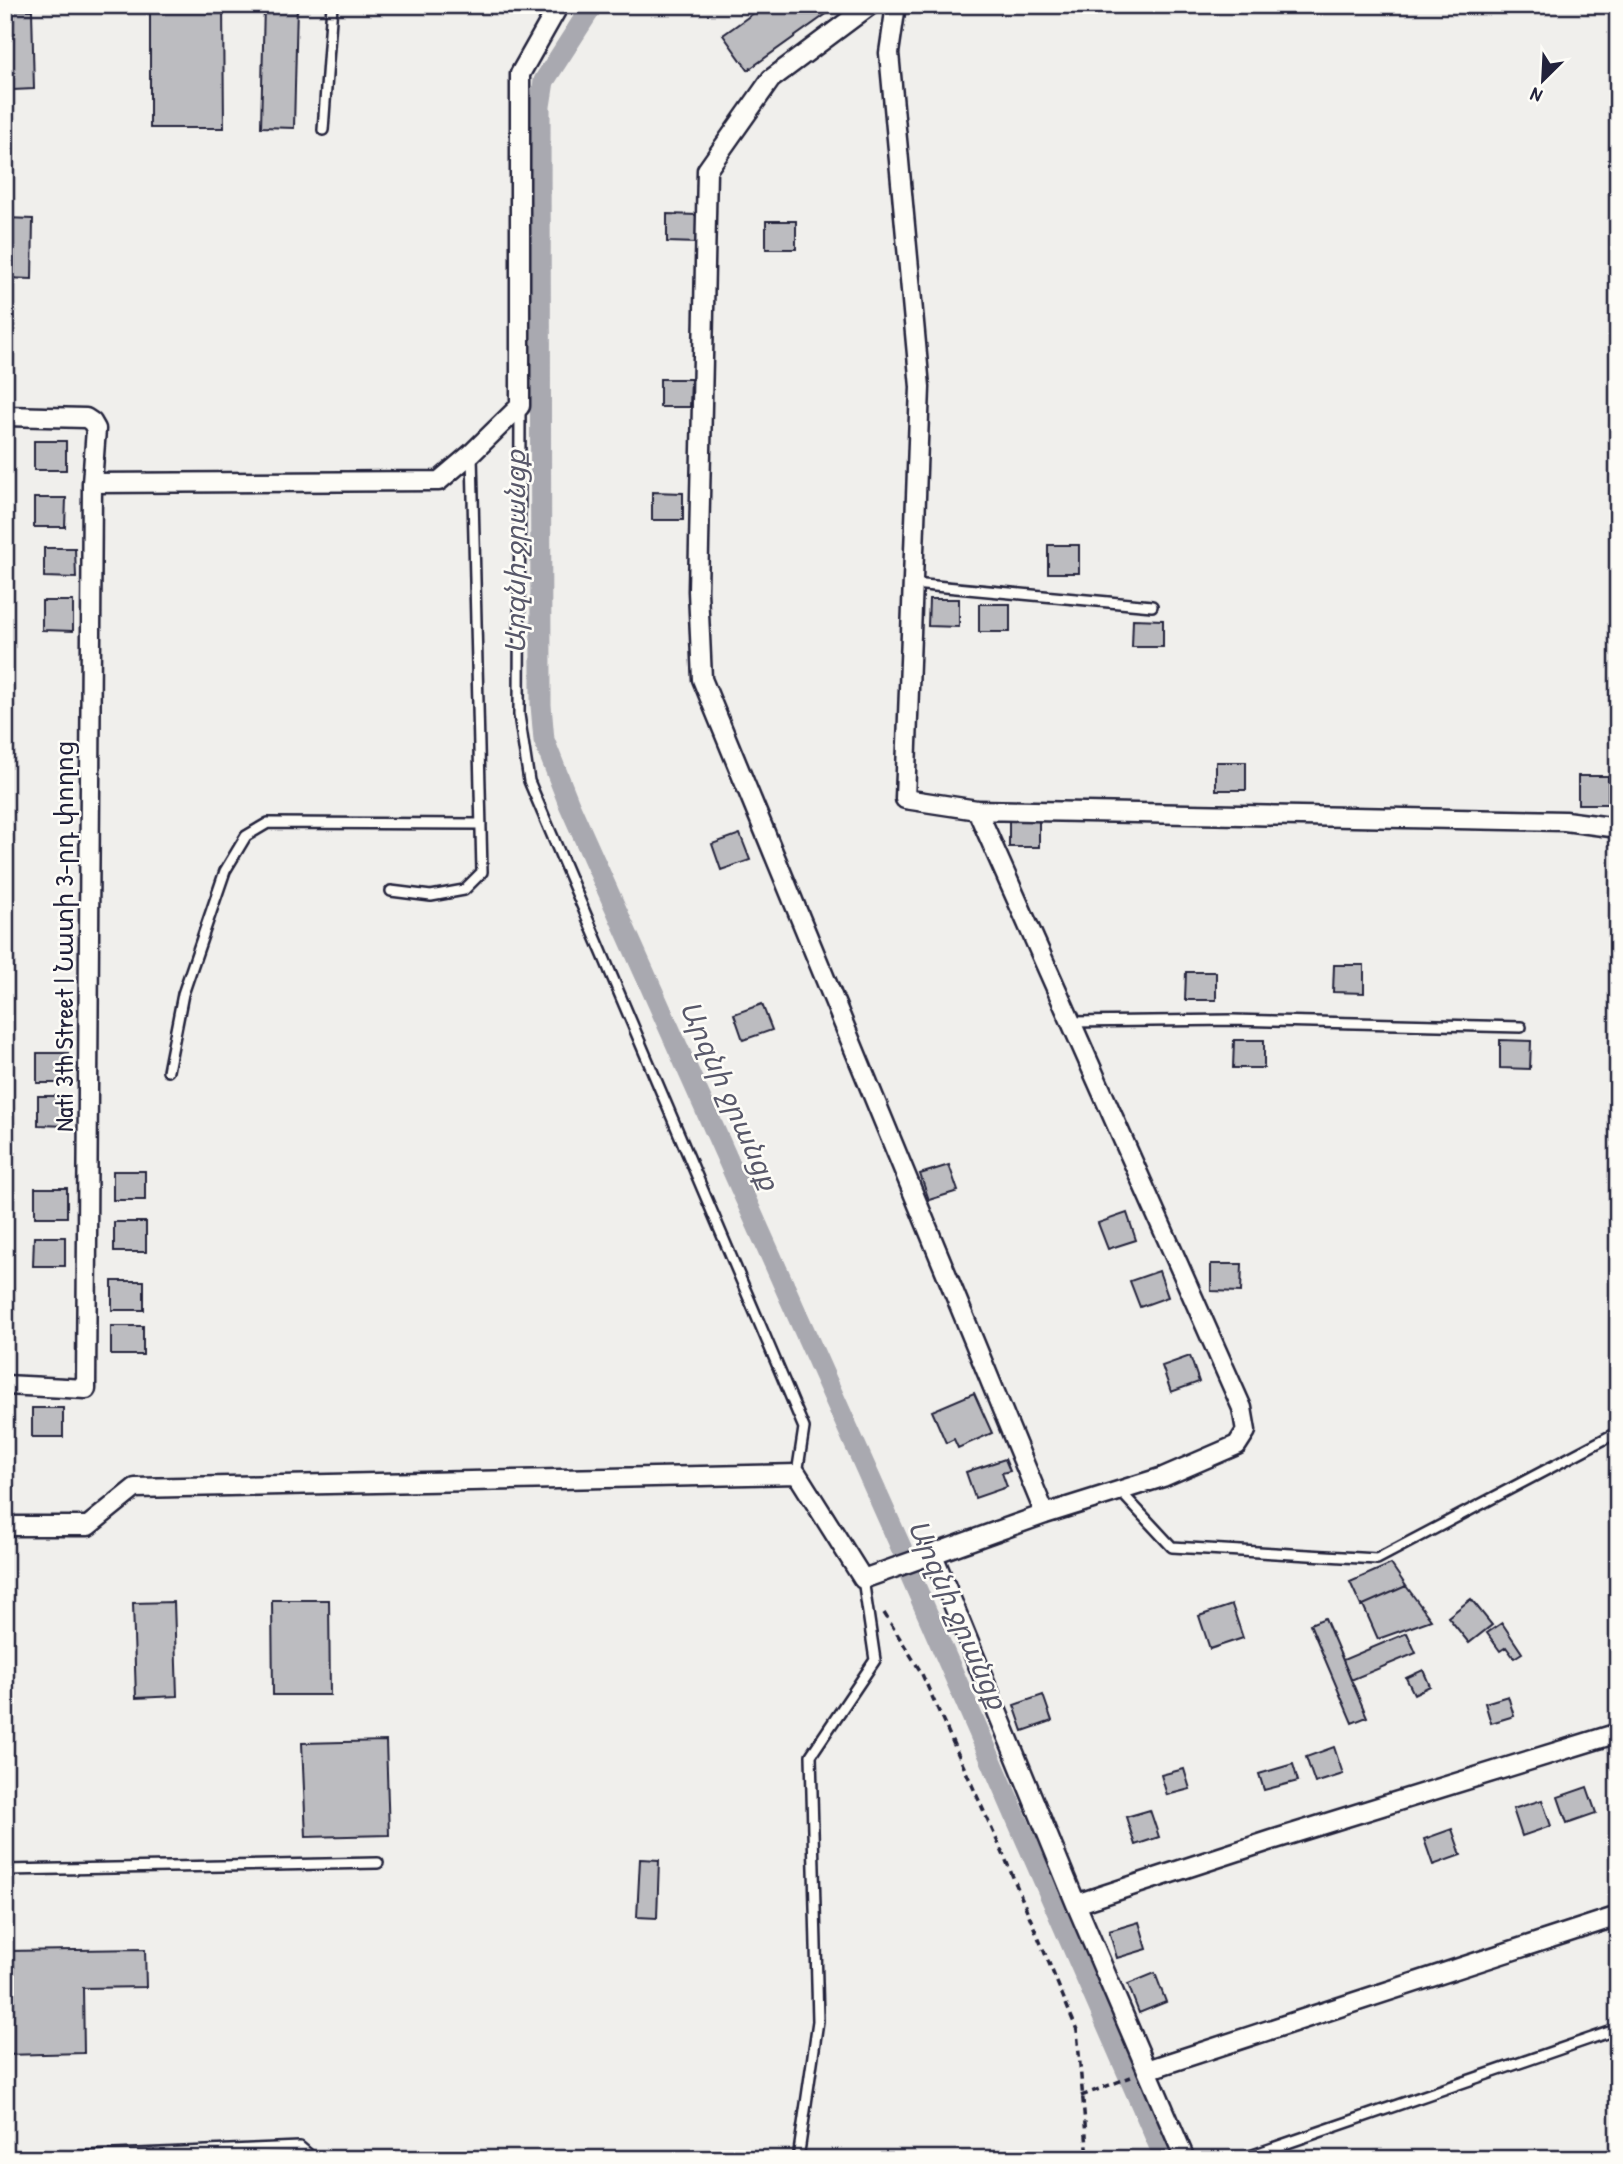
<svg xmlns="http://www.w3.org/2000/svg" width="1623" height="2164" viewBox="0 0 1623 2164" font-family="'Patrick Hand','Noto Sans Armenian',sans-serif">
  <rect width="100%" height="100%" fill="#f0efec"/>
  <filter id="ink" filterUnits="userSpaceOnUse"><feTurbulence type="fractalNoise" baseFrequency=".0143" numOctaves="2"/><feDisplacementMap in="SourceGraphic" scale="14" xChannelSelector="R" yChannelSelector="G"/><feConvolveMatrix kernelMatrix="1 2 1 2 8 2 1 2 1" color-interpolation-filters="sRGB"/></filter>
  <g filter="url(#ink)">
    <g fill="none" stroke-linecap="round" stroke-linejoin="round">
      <path stroke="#a9a9b0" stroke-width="21" d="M593 5 544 81 540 106 541 705 544 740 569 804 904 1554 910 1574 1165 2159"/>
    </g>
    <path fill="#bcbcc0" stroke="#22223b" stroke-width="2" d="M150 5H223L224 128H150Z
      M264 5H297L294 128 261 127Z
      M765 5H839L748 70 723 35Z
      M11 10H32L34 89 13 90Z
      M667 214 698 215V243L667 242Z
      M5 218 33 219 32 279 5 278Z
      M766 221H796V249H766Z
      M660 379H691L690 407H660Z
      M34 441H66V470H34Z
      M652 492 683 493V520H652Z
      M34 498H66L65 527H34Z
      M1048 545H1079V573H1048Z
      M44 548H75L76 578 44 577Z
      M929 599H959V627L928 626Z
      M42 601H73V631L42 630Z
      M979 604H1010V632H979Z
      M1133 619 1163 620V647H1132Z
      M1216 762H1246V790H1216Z
      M1578 776H1608V804H1578Z
      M1009 819H1039V847H1009Z
      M740 834 750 860 721 870 712 844Z
      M1334 965H1364V993L1333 992Z
      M1186 972H1216V1000H1185Z
      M762 1004 772 1030 743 1040 734 1014Z
      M1234 1040H1264V1068H1233Z
      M1500 1040 1531 1041 1530 1069 1500 1068Z
      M37 1053H68V1083H37Z
      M38 1096H69V1126L38 1125Z
      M949 1165 958 1191 929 1200 920 1174Z
      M113 1171H145V1200H113Z
      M35 1188H67V1217H35Z
      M1127 1213 1136 1240 1108 1249 1098 1223Z
      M114 1222H146V1252H114Z
      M34 1237H65V1266H33Z
      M1211 1264H1242L1241 1292 1211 1291Z
      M1159 1271 1168 1297 1140 1307 1130 1281Z
      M112 1281H144V1310H112Z
      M111 1326H143V1355H111Z
      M1190 1356 1199 1382 1171 1392 1162 1366Z
      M974 1393 992 1433 958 1448 954 1439 946 1443 932 1411Z
      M32 1408H63V1437H32Z
      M1005 1459 1010 1471 1002 1473 1007 1487 975 1498 966 1472Z
      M1391 1564 1406 1586 1361 1606 1350 1582Z
      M1406 1586 1431 1620 1378 1639 1363 1605Z
      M1471 1599 1492 1625 1469 1643 1448 1617Z
      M272 1600H329L330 1695H273Z
      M174 1602 177 1696 136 1698 133 1603Z
      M1232 1605 1243 1638 1210 1649 1199 1616Z
      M1325 1618 1367 1717 1352 1723 1310 1624Z
      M1502 1623 1522 1653 1514 1658 1506 1647 1500 1651 1487 1633Z
      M1407 1633 1416 1653 1351 1680 1343 1660Z
      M1423 1670 1430 1686 1414 1694 1406 1678Z
      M1043 1695 1052 1721 1023 1731 1014 1705Z
      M1508 1696 1514 1716 1491 1723 1485 1703Z
      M386 1741 389 1835 306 1837 302 1743Z
      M1334 1747 1343 1774 1315 1783 1306 1757Z
      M1293 1764 1298 1781 1264 1790 1259 1774Z
      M1184 1769 1190 1789 1167 1795 1161 1775Z
      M1587 1787 1596 1813 1567 1823 1558 1797Z
      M1542 1800 1551 1826 1522 1836 1513 1809Z
      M1150 1810 1159 1837 1135 1845 1126 1817Z
      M1452 1829 1461 1855 1433 1865 1424 1839Z
      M640 1859 659 1860 657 1918 637 1917Z
      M1139 1922 1147 1949 1117 1958 1109 1931Z
      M145 1949 146 1987 83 1988 84 2053 5 2055V1951Z
      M1155 1973 1166 2002 1139 2013 1128 1984Z"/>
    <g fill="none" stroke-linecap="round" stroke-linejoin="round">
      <g stroke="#22223b" stroke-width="14">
        <path id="service" d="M323 130 332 5
          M520 410 519 715 529 781 804 1428 797 1474
          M913 584 1152 606
          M391 891 431 896 464 890 482 872 472 455
          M1071 1022 1232 1020 1521 1027
          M168 1071 183 994 225 871 246 836 268 823 481 824
          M1120 1491 1172 1547 1377 1559 1618 1432
          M5 1870 378 1863
          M23 2159 300 2147 314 2159
          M798 2159 818 2021 811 1755 875 1660 863 1579
          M1241 2159 1618 2029"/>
      </g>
      <g stroke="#22223b" stroke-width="23">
        <path id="minor" d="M870 5 771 79 707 170 698 591 702 679 1045 1514
          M896 5 889 53 920 387 905 799 977 810 1565 821 1618 828
          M5 416 86 418 92 422 96 429 92 483 86 1389 5 1385
          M92 483 439 481 472 453 520 406V74L559 5
          M5 1526H88L135 1488 797 1474 863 1579 1045 1514 1163 1477 1237 1445 1246 1431 1242 1408 977 810
          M933 1555 1076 1904 1185 2159
          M1076 1904 1272 1840 1618 1733
          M1147 2070 1618 1916"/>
      </g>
      <path stroke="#22223b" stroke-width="3.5" stroke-dasharray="7 5" stroke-linecap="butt" d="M884 1613 921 1672 1005 1858 1077 2030 1088 2159
        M1081 2096 1131 2077"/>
      <use href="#service" stroke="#fdfcf7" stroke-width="9"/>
      <use href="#minor" stroke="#fdfcf7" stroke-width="18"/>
    </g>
  </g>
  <g text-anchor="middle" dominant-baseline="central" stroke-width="5" stroke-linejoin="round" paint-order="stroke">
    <g font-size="26" fill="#22223b" stroke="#fdfcf7">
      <text transform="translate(63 936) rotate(-90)">Nati 3th Street | Նատի 3-րդ փողոց</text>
    </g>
    <g font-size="28" font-style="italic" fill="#58586a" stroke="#fdfcf7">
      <text transform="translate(515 552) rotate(-90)">Արզնի ջրանցք</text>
      <text transform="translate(730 1095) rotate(66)">Արզնի ջրանցք</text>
      <text transform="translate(958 1614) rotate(66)">Արզնի ջրանցք</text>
    </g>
  </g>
  <rect width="1623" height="2164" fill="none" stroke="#fdfcf7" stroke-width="28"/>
  <rect x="14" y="14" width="1595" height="2136" fill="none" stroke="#22223b" stroke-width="2.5" filter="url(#ink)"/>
  <g transform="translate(1543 80) rotate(204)" stroke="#fdfcf7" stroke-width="5" paint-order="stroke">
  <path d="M0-5L12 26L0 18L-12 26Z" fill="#22223b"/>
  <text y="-10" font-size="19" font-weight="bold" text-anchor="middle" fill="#22223b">N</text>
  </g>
</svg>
